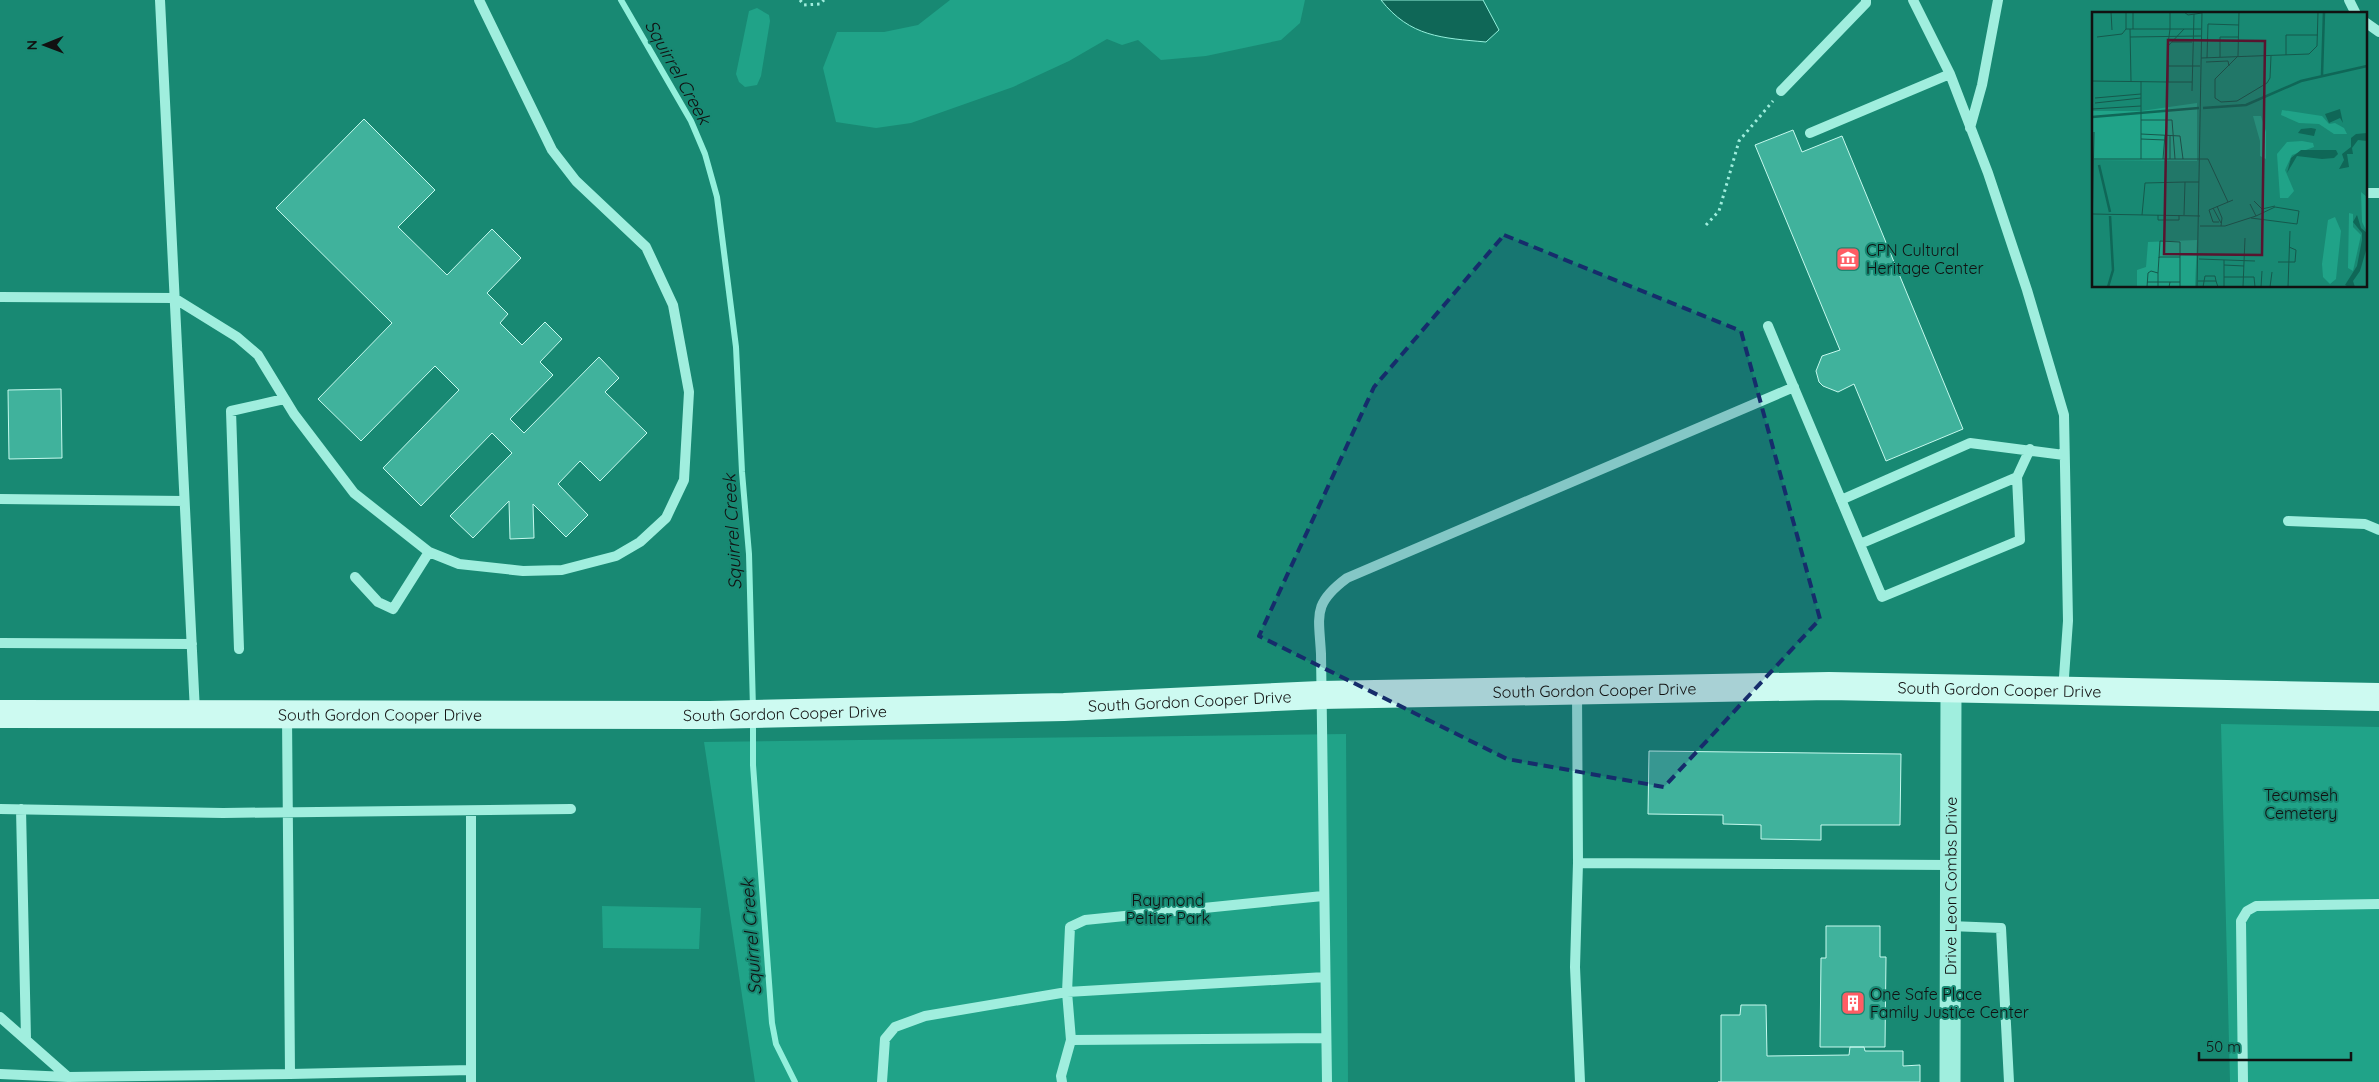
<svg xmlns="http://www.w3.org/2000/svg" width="2379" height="1082" viewBox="0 0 2379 1082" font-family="Quicksand,sans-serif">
  <rect width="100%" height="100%" fill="#188973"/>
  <path fill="#20a388" d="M950 0H1305L1300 23 1281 40 1206 56 1161 60 1138 40 1122 45 1107 39 1069 61 1013 87 911 123 876 128 836 122 823 68 837 32H884L918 25Z
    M757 8 769 15 770 21 761 76 757 85 745 87 739 82 736 74 749 11Z
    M2221 724 2379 727V1082H2230Z
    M1346 734 1348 1082H755L704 742Z
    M602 906 701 908 699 949 603 948Z"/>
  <path fill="#0f6757" stroke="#93f0dc" d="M1381 0H1483L1499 30 1486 42C1442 38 1410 37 1381 0Z"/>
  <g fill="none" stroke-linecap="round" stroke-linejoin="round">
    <path stroke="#93f0dc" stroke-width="6" d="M621 0 691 121 705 154 717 197 736 347 742 472 749 554 753 709
      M753 721V765L772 1023 776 1044 795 1082"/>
  </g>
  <path fill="#40b29c" stroke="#c6faef" d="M364 119 435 190 398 227 447 275 492 229 521 258 487 293 508 314 500 323 522 345 545 322 562 339 540 362 553 375 510 419 524 433 599 357 619 378 605 392 647 433 600 481 580 461 558 484 588 515 566 537 533 504 534 538 510 539 509 501 473 538 450 516 512 453 492 433 421 506 383 468 459 390 435 366 361 441 318 399 392 323 276 208Z
    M1793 130 1802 152 1842 136 1963 429 1886 461 1854 384 1838 392 1823 386 1819 382 1816 371 1822 356 1840 350 1755 145Z
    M61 389 62 458 9 459 8 390Z
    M1649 751 1901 754 1900 825H1821V840L1761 839V825L1723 824V815L1648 814Z
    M1826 926H1880V957H1886L1885 1047H1820L1821 958H1826Z
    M1741 1005H1766L1767 1056 1849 1055 1850 1047H1864L1865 1051H1903V1066L1920 1065V1082H1718H1721V1015H1740Z"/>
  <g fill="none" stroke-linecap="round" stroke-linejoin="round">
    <path stroke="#a0eede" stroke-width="3" stroke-dasharray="2.5 4" stroke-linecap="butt" d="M800 0 804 5 820 4 824 0
      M1706 225 1719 211 1739 141 1773 101"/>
    <path stroke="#a0eede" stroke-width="10" d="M160 0 195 712
      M1913 0 1950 74
      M2349 0 2356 14
      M2365 22 2379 32
      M1781 91 1866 3V0
      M1970 128 1982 85 1998 0
      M1810 133 1950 74 1988 173 2027 290 2064 415 2068 621 2064 677 2066 689
      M2365 193H2379
      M0 297 174 298 237 337 258 355 294 414 354 493 429 552 459 564 523 571 562 570 616 556 640 542 666 518 684 480 689 392 673 305 646 247 576 181 552 150 479 0
      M1768 326 1882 597 2020 540 2017 477
      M0 499 184 501
      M1841 500 1970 443 2064 455
      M2288 521 2365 524 2379 530
      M1860 544 2017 477 2030 449
      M355 577 378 602 393 609 429 552
      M0 643 192 644
      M239 649 231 411 284 399
      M1577 691 1578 863 1950 865
      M0 809 223 813 571 809
      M21 809 26 1039
      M471 811V1070
      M1578 863 1575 967 1580 1082
      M1950 926 2001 928 2009 1082
      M0 1017 68 1077 290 1074 287 716
      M1071 1040 1326 1038
      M0 1074 68 1077
      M290 1074 471 1070V1082
      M882 1082 885 1039 895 1027 925 1016 1067 992 1325 977
      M1062 1082 1061 1076 1071 1040 1067 992 1070 927 1085 920 1323 896
      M1327 1082 1321 654C1319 615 1312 604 1347 578L1794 387
      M2243 1082 2241 921 2247 911 2256 906 2379 904"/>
    <path stroke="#a0eede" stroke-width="21" id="s1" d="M1950 1082 1951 689"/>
    <path stroke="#cdfaf1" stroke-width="28" id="s2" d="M0 714 710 715 1064 707 1320 695 1829 686 2379 697"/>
  </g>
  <path fill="#162c6b" fill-opacity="0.2" stroke="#162c6b" stroke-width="4" stroke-dasharray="10 6" stroke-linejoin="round" d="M1504 235 1741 331 1820 619 1664 787 1507 759 1259 636 1374 387Z"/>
  <defs>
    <g id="museum-square" transform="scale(1.25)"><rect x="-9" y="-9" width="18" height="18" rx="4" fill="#ff5d64" stroke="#188973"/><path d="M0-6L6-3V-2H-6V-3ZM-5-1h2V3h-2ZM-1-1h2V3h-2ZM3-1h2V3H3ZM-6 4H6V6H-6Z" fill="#fff"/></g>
    <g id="building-square" transform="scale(1.25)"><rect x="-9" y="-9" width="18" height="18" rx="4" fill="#ff5d64" stroke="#188973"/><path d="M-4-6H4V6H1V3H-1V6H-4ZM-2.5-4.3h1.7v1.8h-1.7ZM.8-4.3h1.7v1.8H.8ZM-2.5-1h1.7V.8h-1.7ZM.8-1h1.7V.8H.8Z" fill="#fff"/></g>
  </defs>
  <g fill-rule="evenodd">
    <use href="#museum-square" x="1848" y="259"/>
    <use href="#building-square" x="1853" y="1003"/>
  </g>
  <g text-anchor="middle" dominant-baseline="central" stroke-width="4" stroke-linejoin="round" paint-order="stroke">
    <g font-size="16" fill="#111" stroke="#188973" text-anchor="start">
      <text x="1866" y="250">CPN Cultural<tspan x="1866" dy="18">Heritage Center</tspan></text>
      <text x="1870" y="994">One Safe Place<tspan x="1870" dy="18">Family Justice Center</tspan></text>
    </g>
    <g font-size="16" fill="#111" stroke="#188973">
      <text stroke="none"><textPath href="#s2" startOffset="1595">South Gordon Cooper Drive</textPath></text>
      <text stroke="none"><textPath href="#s2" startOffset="2000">South Gordon Cooper Drive</textPath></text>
      <text stroke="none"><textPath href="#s2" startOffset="1190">South Gordon Cooper Drive</textPath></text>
      <text stroke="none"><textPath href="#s2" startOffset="785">South Gordon Cooper Drive</textPath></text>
      <text stroke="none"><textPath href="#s2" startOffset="380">South Gordon Cooper Drive</textPath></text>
      <text stroke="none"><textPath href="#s1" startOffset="196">Drive Leon Combs Drive</textPath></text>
    </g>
    <g font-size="16" fill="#111" stroke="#188973">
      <text x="2301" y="795">Tecumseh<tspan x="2301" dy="18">Cemetery</tspan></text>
      <text x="1168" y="900">Raymond<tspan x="1168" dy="18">Peltier Park</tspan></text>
    </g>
    <g font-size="18" font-style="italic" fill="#111" stroke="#188973">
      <text transform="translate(678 72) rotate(61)">Squirrel Creek</text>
      <text transform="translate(732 532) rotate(-93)">Squirrel Creek</text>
      <text transform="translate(751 937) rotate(-94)">Squirrel Creek</text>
    </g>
  </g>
  <g transform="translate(2092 12)">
    <rect width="275" height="275" fill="#188973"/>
    <path d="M105 91V149L0 148V99H49ZM190 98 230 104 237 112 243 111 252 116 255 122H242L227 112 207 111 189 103ZM161 104H169L174 120V147L168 144V129ZM210 129 221 131 222 135 200 143 193 158 202 179 196 186H188L185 142 195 130ZM269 180 275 185V220L270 210ZM257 201 261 202V215L269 223 261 259 256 256ZM243 205 249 219 244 267 238 272 231 265 230 252 236 208ZM105 228 103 275H45V258L54 255 56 230Z" fill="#20a388"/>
    <path d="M248 97 251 111 248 106 237 111 233 102ZM219 116 224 117 222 124 206 121 209 117ZM275 121V129L266 128 260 136 261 142H255L257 155 247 157 252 148 250 142 259 135V126L264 122ZM209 138H244L246 142 242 146 230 147 205 144 195 161 199 146ZM265 203 269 216 275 221V235L268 259 261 269 263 275H257L253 273 265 254 270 228V221L261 210Z" fill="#0f6757"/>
    <path fill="none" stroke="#0f6757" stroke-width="2.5" d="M230 63 232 0M111 96 154 93 209 69 275 54M0 105 107 96M7 153 18 200M16 275 21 258 18 204"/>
    <path fill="none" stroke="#15594c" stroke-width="1" d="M19 0 20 18M34 0V17H78V0M92 0 96 3 110 1M147 0 146 44 123 67V86L129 90 145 89 175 71 178 66 179 44M38 17 39 69M41 17V0M92 17 76 34V54H108M5 25 30 22 34 17M38 25 109 24M80 30H100M76 32 78 17H109M194 43V23H226M128 45V25H147M109 46 217 42 225 34 226 0M115 46 116 12 147 13M114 50 136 49 137 54M0 69 76 70V54M76 70H100M100 79 102 2M3 86 49 82M3 91 49 86M0 97 49 94V69M49 108H80L83 147M49 122 88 124 91 147M49 127 73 128M2 147H116L136 190M49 147V94M71 147 73 123M78 147V124M162 189 170 197 183 194M125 194 130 206 129 214M121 196 129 211M1 202 108 204M50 203 53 171 93 170M66 203V208H87V203M92 203 93 170H107M159 206 205 212 207 199 183 195 164 204M127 210H121L117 198 141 188M108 214H133L164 204 158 192M0 222 2 120M67 246 68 229 88 230V245M107 247 163 249M186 250H203L204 238 197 235M132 253 152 254M66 261 67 245H88V270M132 265H162L163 275M106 269H124L126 275M55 270H78M55 275 56 261 59 259 66 261V275M77 275 78 270H88V275M105 275 110 0M111 275 113 264H123L124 269M132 275V248M151 275 153 226M169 275 170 259M178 275 180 260M196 275 198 219"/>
    <path fill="#58142f" fill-opacity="0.15" stroke="#58142f" stroke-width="2.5" d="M76 28 173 29 170 243 72 242Z"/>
    <rect width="275" height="275" fill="none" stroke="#111" stroke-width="2.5"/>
  </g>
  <g transform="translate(45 45) rotate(269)" stroke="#188973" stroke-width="4" paint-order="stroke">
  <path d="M0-4L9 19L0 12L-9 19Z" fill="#111111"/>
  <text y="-8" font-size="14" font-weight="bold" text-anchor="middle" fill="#111111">N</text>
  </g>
  <path d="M2199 1052v8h152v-8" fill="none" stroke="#111111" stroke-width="2.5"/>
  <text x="2206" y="1052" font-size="15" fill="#111111" stroke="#188973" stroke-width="4" paint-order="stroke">50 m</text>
</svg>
